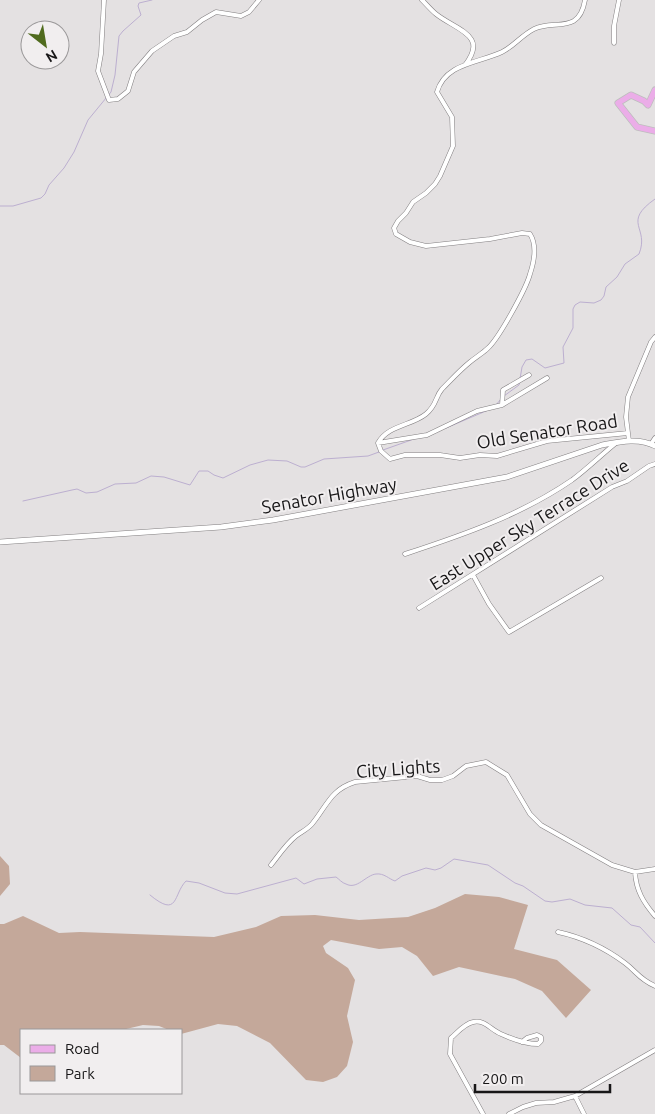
<svg xmlns="http://www.w3.org/2000/svg" width="655" height="1114" viewBox="0 0 655 1114" font-family="Ubuntu,sans-serif">
  <rect width="100%" height="100%" fill="#e4e1e2"/>
  <path fill="#c4a89a" d="M0 856 9 866 10 884 0 896Z
    M465 894 499 897 528 905 514 949 557 960 591 990 566 1018 542 991 515 979 459 967 433 976 417 956 402 947 379 949 331 940 323 946 326 953 348 968 355 980 347 1016 353 1042 347 1066 337 1077 323 1082 306 1080 270 1043 237 1026 218 1024 181 1034V1030H169L159 1026 143 1025 122 1030H21V1058L4 1045H0V924H4L23 916 59 933 80 932 214 937 256 927 281 916 315 915 359 920 408 917 435 908Z"/>
  <g fill="none" stroke-linecap="round" stroke-linejoin="round">
    <path stroke="#bcafd0" stroke-width="1" d="M0 206H13L41 198 45 194 49 185 64 168 74 152 88 120 111 92 115 75 119 36 123 31 141 15 138 6 139 3 152 0
      M504 396 519 385 522 367 526 360 532 359 545 368 564 363 563 347 573 328V309L575 305 580 302 594 303 601 300 604 296 606 287 617 277 625 264 639 254C650 227 621 223 655 199
      M496 405 501 399
      M446 428 493 408
      M383 450 414 439
      M23 501 72 490 77 489 86 493 97 492 115 484 136 483 151 476 164 477 190 485 199 471H208L214 475 223 478 250 465 268 460 287 461 301 467H305L324 459 368 456 379 452
      M150 895C179 919 173 894 186 881L199 883 225 893 237 894 296 878 304 884 317 879 336 877C339 879 342 883 346 884 357 890 366 875 376 874 384 873 389 879 395 881L402 876 426 868 435 870 441 868 454 859 488 865 515 883 523 886 545 901 552 902 570 899 585 905 612 908 631 925 640 927 655 943"/>
    <g stroke="#827f80" stroke-width="5">
      <path id="street" d="M104 0 101 54 98 71 109 100 118 99 128 91 134 72 152 51 174 36 187 32 202 20 216 12 241 16 249 12 259 0
        M422 0C427 5 431 10 436 14 456 30 489 35 465 65
        M585 0C579 35 555 19 534 29 522 35 514 46 502 52 479 63 445 63 437 92L452 117 453 146 440 176 435 184 426 193 413 202 406 213 398 221 394 228 396 234 410 242 426 246 490 239 522 233 530 234C537 245 534 262 530 274 526 289 499 338 488 348 483 353 476 357 470 362 460 370 451 380 442 389 435 397 437 405 426 414 411 426 388 425 378 443L381 451 390 459 405 455H440L460 458 480 455 497 456 547 441 628 433
        M614 43V26L619 0
        M502 405 503 390 529 375
        M629 441 626 417 628 397 651 342 655 337
        M378 443 427 435 477 411 502 405 547 378
        M651 444 655 438
        M405 554C463 535 521 515 572 480 587 469 601 455 616 443
        M473 575 489 604 509 632 601 578
        M419 608 612 487 627 481 649 466 655 464
        M271 865C279 855 286 844 296 836 301 832 308 829 312 824 327 806 330 790 355 782L417 776 430 780H442L453 776 466 766 486 762 507 775 530 814 541 825 612 865 635 872 655 869
        M635 872C636 890 643 902 655 916
        M558 932C581 937 605 948 625 963 637 972 639 979 655 986
        M575 1096 584 1114
        M483 1114 450 1054 451 1038C458 1032 464 1024 473 1022 484 1019 491 1030 501 1034 512 1039 525 1044 538 1044L541 1041V1037L537 1035 527 1038 522 1042
        M509 1114 523 1107 536 1103 554 1102 575 1096 655 1050"/>
    </g>
    <g stroke="#827f80" stroke-width="6">
      <path id="secondary" d="M0 542 221 527 273 520 507 477 602 445C618 442 639 437 655 446"/>
    </g>
    <g stroke="#bebebe" stroke-width="7">
      <path id="primary" d="M655 90 648 105 644 101 631 95 618 103 637 127 655 131"/>
    </g>
    <use href="#street" stroke="#fff" stroke-width="4"/>
    <use href="#secondary" stroke="#fff" stroke-width="5"/>
    <use href="#primary" stroke="#ebade8" stroke-width="5.5"/>
  </g>
  <g text-anchor="middle" dominant-baseline="central" stroke-width="4" stroke-linejoin="round" paint-order="stroke">
    <g font-size="18" fill="#171617" stroke="#f1eeef">
      <text transform="translate(547 431) rotate(-9)">Old Senator Road</text>
      <text transform="translate(329 495) rotate(-10)">Senator Highway</text>
      <text transform="translate(529 524) rotate(-32)">East Upper Sky Terrace Drive</text>
      <text transform="translate(398 768) rotate(-4)">City Lights</text>
    </g>
  </g>
  <rect x="20" y="1029" width="162" height="65" fill="#f1eeef" stroke="#9a9899"/>
  <rect x="30" y="1045" width="25" height="8" fill="#ebade8" stroke="#9a9899"/>
  <text x="65" y="1054" font-size="15" fill="#171617">Road</text>
  <rect x="30" y="1066" width="25" height="15" fill="#c4a89a" stroke="#9a9899"/>
  <text x="65" y="1079" font-size="15" fill="#171617">Park</text>
  <g transform="translate(45 45) rotate(149)"><circle r="24" fill="#f1eeef" stroke="#9a9899"/>
  <path d="M0-4L9 19L0 12L-9 19Z" fill="#506b1e"/>
  <text y="-8" font-size="14" font-weight="bold" text-anchor="middle" fill="#171617">N</text>
  </g>
  <path d="M475 1084v8h135v-8" fill="none" stroke="#171617" stroke-width="2.5"/>
  <text x="482" y="1084" font-size="15" fill="#171617" stroke="#f1eeef" stroke-width="4" paint-order="stroke">200 m</text>
</svg>
